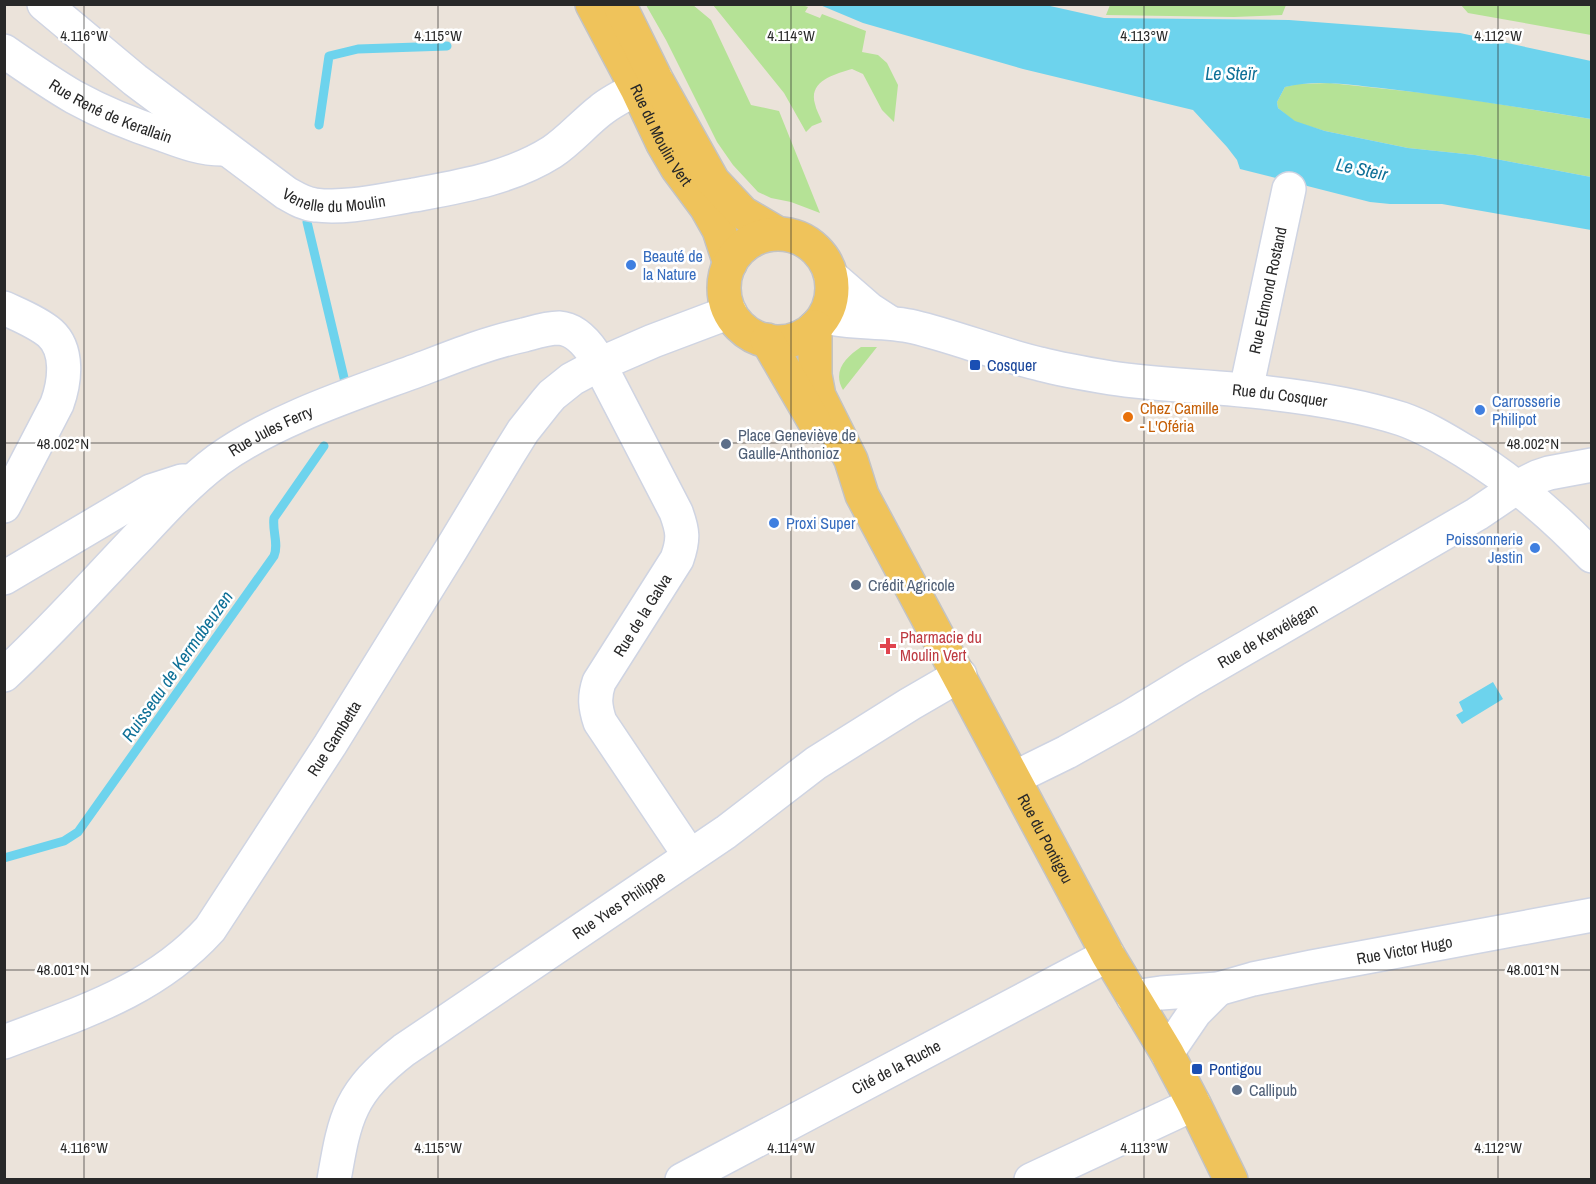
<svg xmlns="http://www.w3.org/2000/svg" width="1596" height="1184" viewBox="0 0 1596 1184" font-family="'Archivo Narrow',sans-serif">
  <rect width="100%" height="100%" fill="#ebe3da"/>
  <path fill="#b5e296" d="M646 5H693L711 20 751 105 779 111 820 213 791 202 771 198 758 192 733 165 717 142 666 40Z
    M713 5H802L808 7 805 12 820 18 822 14 866 31 862 52 878 55 887 63 898 85 894 122 882 110 863 74 852 69C835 74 808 81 815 104 816 110 820 116 822 122L812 126 806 132 784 93Z
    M1110 5V4L1286 5 1282 15 1234 17 1106 15Z
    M1461 5H1591V35L1468 13Z
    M1330 83 1443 95 1591 119V177L1475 155 1408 148 1325 131 1295 122 1278 108 1277 102 1285 87 1297 84Z
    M861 347H877L843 390C832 371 846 357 861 347Z"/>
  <path fill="#6dd3ed" d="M1041 4 1104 18 1289 20 1460 33 1591 61V119C1521 108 1452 96 1381 88 1350 85 1316 79 1285 87L1277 102 1278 108 1295 121 1325 131 1408 148 1475 155 1591 177V230L1442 204H1390L1370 202 1240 169 1237 160 1227 147 1193 110 1023 69 863 23 820 5Z
    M1493 682 1503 699 1462 724 1456 715 1463 711 1459 702Z"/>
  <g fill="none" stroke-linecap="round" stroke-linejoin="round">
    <path stroke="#6dd3ed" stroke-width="9" d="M319 125 329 56 358 49 447 46
      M307 222 345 382
      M4 858 64 841 78 832 274 556C279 544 272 531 274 518L324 446"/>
    <g stroke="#cfd4e2" stroke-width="36">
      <g id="minor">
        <path id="s1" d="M44 4 135 80 286 193C295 198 304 204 315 205 347 209 382 200 414 195 462 186 511 178 552 152 570 140 584 123 601 110 617 97 638 89 656 79"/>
        <path id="s2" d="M4 51C27 67 50 83 74 97 103 113 133 125 164 135 183 142 201 149 222 149"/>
        <path d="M831 276 869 309 889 322"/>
        <path d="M4 308C19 315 37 322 50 333 69 350 65 382 57 404L4 506"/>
        <path id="s3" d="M824 317C854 324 884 320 914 327 956 337 997 354 1040 364 1063 370 1087 374 1111 378 1163 386 1216 386 1269 393 1313 398 1359 405 1402 419 1425 427 1446 440 1466 452 1513 481 1554 516 1592 556"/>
        <path id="s4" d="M1246 390 1289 189"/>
        <path d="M4 578 151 491 182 481H192"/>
        <path id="s5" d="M4 675C52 631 95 582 140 535 164 509 190 481 218 460 278 417 360 392 429 366 460 354 491 342 524 335 535 332 547 328 559 328 575 329 586 342 594 354L676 512C683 531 684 539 677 559L599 682C594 697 595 707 600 722L690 856"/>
        <path id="s6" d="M1014 778 1067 752 1128 718 1192 679 1477 514 1517 487 1537 477 1549 473 1592 465"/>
        <path id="s7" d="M1133 997 1161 993 1218 989 1253 979 1312 967 1592 915"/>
        <path id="s8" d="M4 1042C80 1013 154 991 210 929L330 745 452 548 508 455 523 431 546 402 552 395 572 379 600 364 653 341 730 312"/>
        <path d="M1167 1053 1195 1012 1218 989"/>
        <path id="s9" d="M334 1180C345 1115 350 1092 404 1050L726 832 816 763 910 704 960 675"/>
        <path id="s10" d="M682 1180 1108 955"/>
        <path d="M1031 1180 1194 1104"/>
      </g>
    </g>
    <g stroke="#c3c3c3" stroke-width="36">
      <g id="major">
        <path id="s11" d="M592 4 637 89 663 144 677 168 706 207 719 230 730 264"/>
        <path d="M619 4 656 79 713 181 743 213 777 233"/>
        <circle cx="778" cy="288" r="54"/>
        <path id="s12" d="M815 327V375L819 396 851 460 862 495 1108 955 1167 1053 1194 1104 1231 1180"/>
        <path d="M767 340 814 421"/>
      </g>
    </g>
    <use href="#minor" stroke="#fff" stroke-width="33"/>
    <use href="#major" stroke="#efc35b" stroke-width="33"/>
  </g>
  <path fill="none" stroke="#282828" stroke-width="1.5" stroke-opacity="0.45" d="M84 4V1180M438 4V1180M791 4V1180M1144 4V1180M1498 4V1180M4 443H1592M4 970H1592"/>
  <g fill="#3f7fe0" stroke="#fff" stroke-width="2">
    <circle cx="631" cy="265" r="6"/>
    <circle cx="1480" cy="410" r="6"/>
    <circle cx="774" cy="523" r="6"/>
    <circle cx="1535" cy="548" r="6"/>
  </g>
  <g fill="#1a4fb4" stroke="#fff" stroke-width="2">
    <rect x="969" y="359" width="12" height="12" rx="3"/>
    <rect x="1191" y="1063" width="12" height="12" rx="3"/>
  </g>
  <circle fill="#e8710a" stroke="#fff" stroke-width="2" cx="1128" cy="417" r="6"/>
  <g fill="#5c6f8a" stroke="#fff" stroke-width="2">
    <circle cx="726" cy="444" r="6"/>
    <circle cx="856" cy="585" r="6"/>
    <circle cx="1237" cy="1090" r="6"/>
  </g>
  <path fill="#e0444e" stroke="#fff" stroke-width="2" d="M885 637h6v6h6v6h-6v6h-6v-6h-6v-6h6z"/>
  <g text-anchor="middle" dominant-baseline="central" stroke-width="5" stroke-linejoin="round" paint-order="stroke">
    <g font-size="16" fill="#282828" stroke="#fff">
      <text stroke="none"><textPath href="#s2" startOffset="123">Rue René de Kerallain</textPath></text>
      <text stroke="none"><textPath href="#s11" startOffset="148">Rue du Moulin Vert</textPath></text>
      <text stroke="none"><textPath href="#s1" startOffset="357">Venelle du Moulin</textPath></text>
      <text stroke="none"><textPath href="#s4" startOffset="102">Rue Edmond Rostand</textPath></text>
      <text stroke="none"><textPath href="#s3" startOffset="464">Rue du Cosquer</textPath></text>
      <text stroke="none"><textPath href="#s5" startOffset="364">Rue Jules Ferry</textPath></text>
      <text transform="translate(642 615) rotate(-58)">Rue de la Galva</text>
      <text stroke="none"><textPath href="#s6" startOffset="291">Rue de Kervélégan</textPath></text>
      <text stroke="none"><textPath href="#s8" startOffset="465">Rue Gambetta</textPath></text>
      <text stroke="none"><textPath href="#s12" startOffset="567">Rue du Pontigou</textPath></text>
      <text stroke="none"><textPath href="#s9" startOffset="412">Rue Yves Philippe</textPath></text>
      <text stroke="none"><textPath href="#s7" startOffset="276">Rue Victor Hugo</textPath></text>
      <text stroke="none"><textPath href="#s10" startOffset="242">Cité de la Ruche</textPath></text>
    </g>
    <g font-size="16" fill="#366cbe" stroke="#fff" text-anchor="start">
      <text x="643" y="256">Beauté de<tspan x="643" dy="18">la Nature</tspan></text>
      <text x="1492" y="401">Carrosserie<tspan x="1492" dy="18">Philipot</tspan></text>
      <text x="786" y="523">Proxi Super</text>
      <text x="1523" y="539" text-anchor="end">Poissonnerie<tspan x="1523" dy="18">Jestin</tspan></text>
    </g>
    <g font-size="16" fill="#164399" stroke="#fff" text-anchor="start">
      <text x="987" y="365">Cosquer</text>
      <text x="1209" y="1069">Pontigou</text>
    </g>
    <g font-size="16" fill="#c56008" stroke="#fff" text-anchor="start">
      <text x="1140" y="408">Chez Camille<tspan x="1140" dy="18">- L'Oféria</tspan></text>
    </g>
    <g font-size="16" fill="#4e5e75" stroke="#fff" text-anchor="start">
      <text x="738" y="435">Place Geneviève de<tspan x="738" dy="18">Gaulle-Anthonioz</tspan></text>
      <text x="868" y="585">Crédit Agricole</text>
      <text x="1249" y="1090">Callipub</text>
    </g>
    <g font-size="16" fill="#be3a42" stroke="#fff" text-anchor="start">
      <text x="900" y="637">Pharmacie du<tspan x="900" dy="18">Moulin Vert</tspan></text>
    </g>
    <g font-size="18" font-style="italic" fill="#0e7097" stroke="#fff">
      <text x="1231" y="73">Le Steïr</text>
      <text transform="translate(1362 169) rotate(12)">Le Steir</text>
      <text transform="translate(177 666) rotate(-55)">Ruisseau de Kermabeuzen</text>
    </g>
  </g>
  <g font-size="15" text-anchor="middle" fill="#282828" stroke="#fff" stroke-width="5" stroke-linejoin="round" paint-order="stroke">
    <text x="84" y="41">4.116°W</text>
    <text x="438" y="41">4.115°W</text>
    <text x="791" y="41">4.114°W</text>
    <text x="1144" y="41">4.113°W</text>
    <text x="1498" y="41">4.112°W</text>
    <text x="63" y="449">48.002°N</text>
    <text x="1533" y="449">48.002°N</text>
    <text x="63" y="975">48.001°N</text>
    <text x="1533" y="975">48.001°N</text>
    <text x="84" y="1153">4.116°W</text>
    <text x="438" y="1153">4.115°W</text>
    <text x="791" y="1153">4.114°W</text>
    <text x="1144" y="1153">4.113°W</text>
    <text x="1498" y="1153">4.112°W</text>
  </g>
  <rect width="1596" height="1184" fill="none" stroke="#282828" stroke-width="12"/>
</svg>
